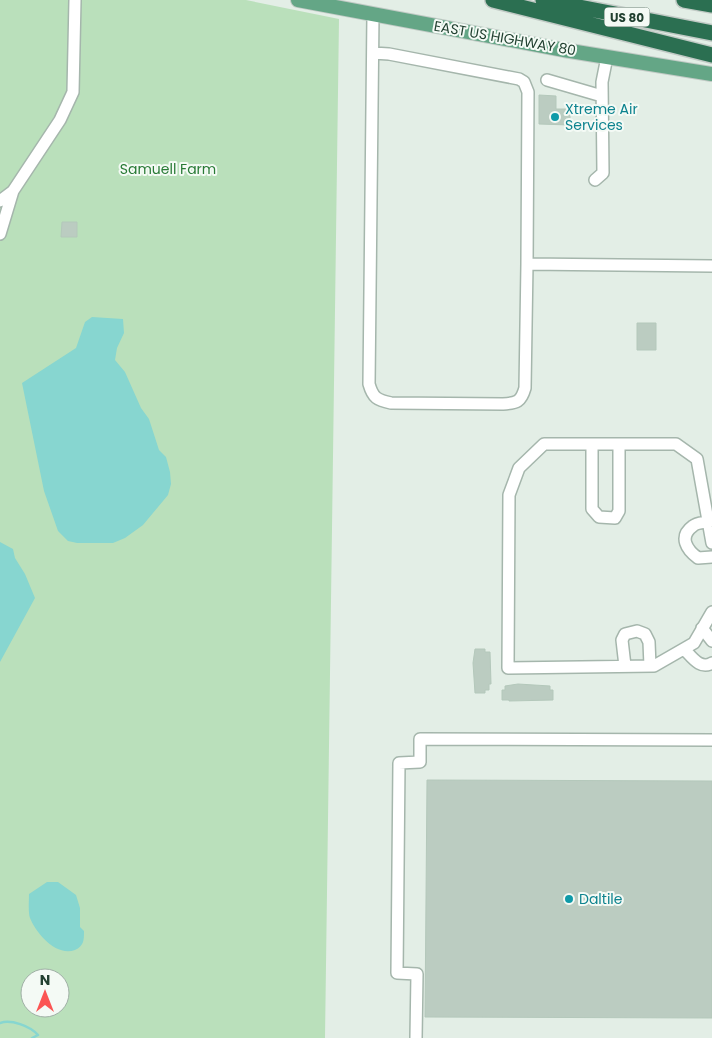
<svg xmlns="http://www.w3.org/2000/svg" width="712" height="1038" viewBox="0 0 712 1038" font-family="Poppins,sans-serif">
  <rect width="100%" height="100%" fill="#e3eee6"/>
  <path fill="#bae0bb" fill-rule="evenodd" d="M0 0H246L339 19 325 1038H0ZM30 978H60V1008H30Z"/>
  <path fill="#87d6d0" d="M92 317 123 319 124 333 117 348 115 360 125 372 141 408 149 419 159 450 166 457 170 472 171 484 168 495 143 525 125 538 113 543H77L68 541 58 531 44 491 22 383 76 348 85 322Z
    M0 542 13 549 15 558 25 574 35 598 0 662Z
    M47 882H58L76 895 80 908V927L84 931C84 940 84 946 75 950 56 957 36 933 30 918 28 912 29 901 29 894Z"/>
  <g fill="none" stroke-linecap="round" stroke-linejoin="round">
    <path stroke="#87d6d0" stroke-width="2.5" d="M0 1023C11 1019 30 1026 38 1035L32 1038"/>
  </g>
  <path fill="#bbccc1" stroke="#b4c8bb" d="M539 95 556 96V109H570V125L539 124Z
    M62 222H77V237H61Z
    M637 323H656V350H637Z
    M475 649H485V652H490L491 684H489V690H485V693H475L473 663Z
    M518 684 550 686V690H553V700L509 701V700H502V690H505V686Z
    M427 780 712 781V1018L425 1017Z"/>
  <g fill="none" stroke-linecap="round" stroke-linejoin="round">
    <g stroke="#a5b6ac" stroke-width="14">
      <path id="minor" d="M373 14 369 384C373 398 377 400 391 403L503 404C517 403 521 402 525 388L527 264 712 266
        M373 53 389 54 519 79 524 82 528 92 527 264
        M547 80 602 96
        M595 180 603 173 602 82 607 57
        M0 201 13 191 60 120 73 92 75 0
        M0 234 13 191
        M592 444V509L599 517 615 518 619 511V444
        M712 521C706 523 697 522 693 526 678 537 687 550 698 558L712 557
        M712 543 697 459 676 444H544L519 468 509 495 508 668 654 666 694 643 712 612
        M702 628 712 641
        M684 649C692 657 700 670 712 663
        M625 666 622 640 625 634 637 631 645 634 649 642 650 666
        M416 1038 417 974 397 973 399 763 420 762V739L712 740"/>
    </g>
    <g stroke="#c1cac5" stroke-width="16">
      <path id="major" d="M298 0 564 50 712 74"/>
    </g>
    <g stroke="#c1cac5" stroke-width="18">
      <path id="highway" d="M493 0 712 55
        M543 0 712 33
        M684 0 712 5"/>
    </g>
    <use href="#minor" stroke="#fff" stroke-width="11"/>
    <use href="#major" stroke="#64a686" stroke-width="14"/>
    <use href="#highway" stroke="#2b6f51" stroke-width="15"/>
  </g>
  <g fill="#0f9aa8" stroke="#f4faf5" stroke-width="2">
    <circle cx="555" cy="117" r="5"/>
    <circle cx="569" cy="899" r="5"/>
  </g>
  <g text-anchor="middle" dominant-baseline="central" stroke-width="4" stroke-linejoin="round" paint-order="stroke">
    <rect fill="#f4faf5" stroke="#60786b" stroke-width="1" x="604.5" y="7.5" width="45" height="19" rx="4"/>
    <g font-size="12" font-weight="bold" fill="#214030">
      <text x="627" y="17">US 80</text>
    </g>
    <g font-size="14" fill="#214030" stroke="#f4faf5">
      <text transform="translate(505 38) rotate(10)">EAST US HIGHWAY 80</text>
    </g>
    <g font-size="14" fill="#0d838f" stroke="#f4faf5" text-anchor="start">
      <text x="565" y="109">Xtreme Air<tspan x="565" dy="16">Services</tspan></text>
      <text x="579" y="899">Daltile</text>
    </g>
    <g font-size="14" fill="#287a35" stroke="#f4faf5">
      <text x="168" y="169">Samuell Farm</text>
    </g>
  </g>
  <g transform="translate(45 993)"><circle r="24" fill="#f4faf5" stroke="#a0b0a6"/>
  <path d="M0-4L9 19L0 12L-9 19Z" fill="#fb5553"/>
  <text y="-8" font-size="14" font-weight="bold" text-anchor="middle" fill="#214030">N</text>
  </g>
</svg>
